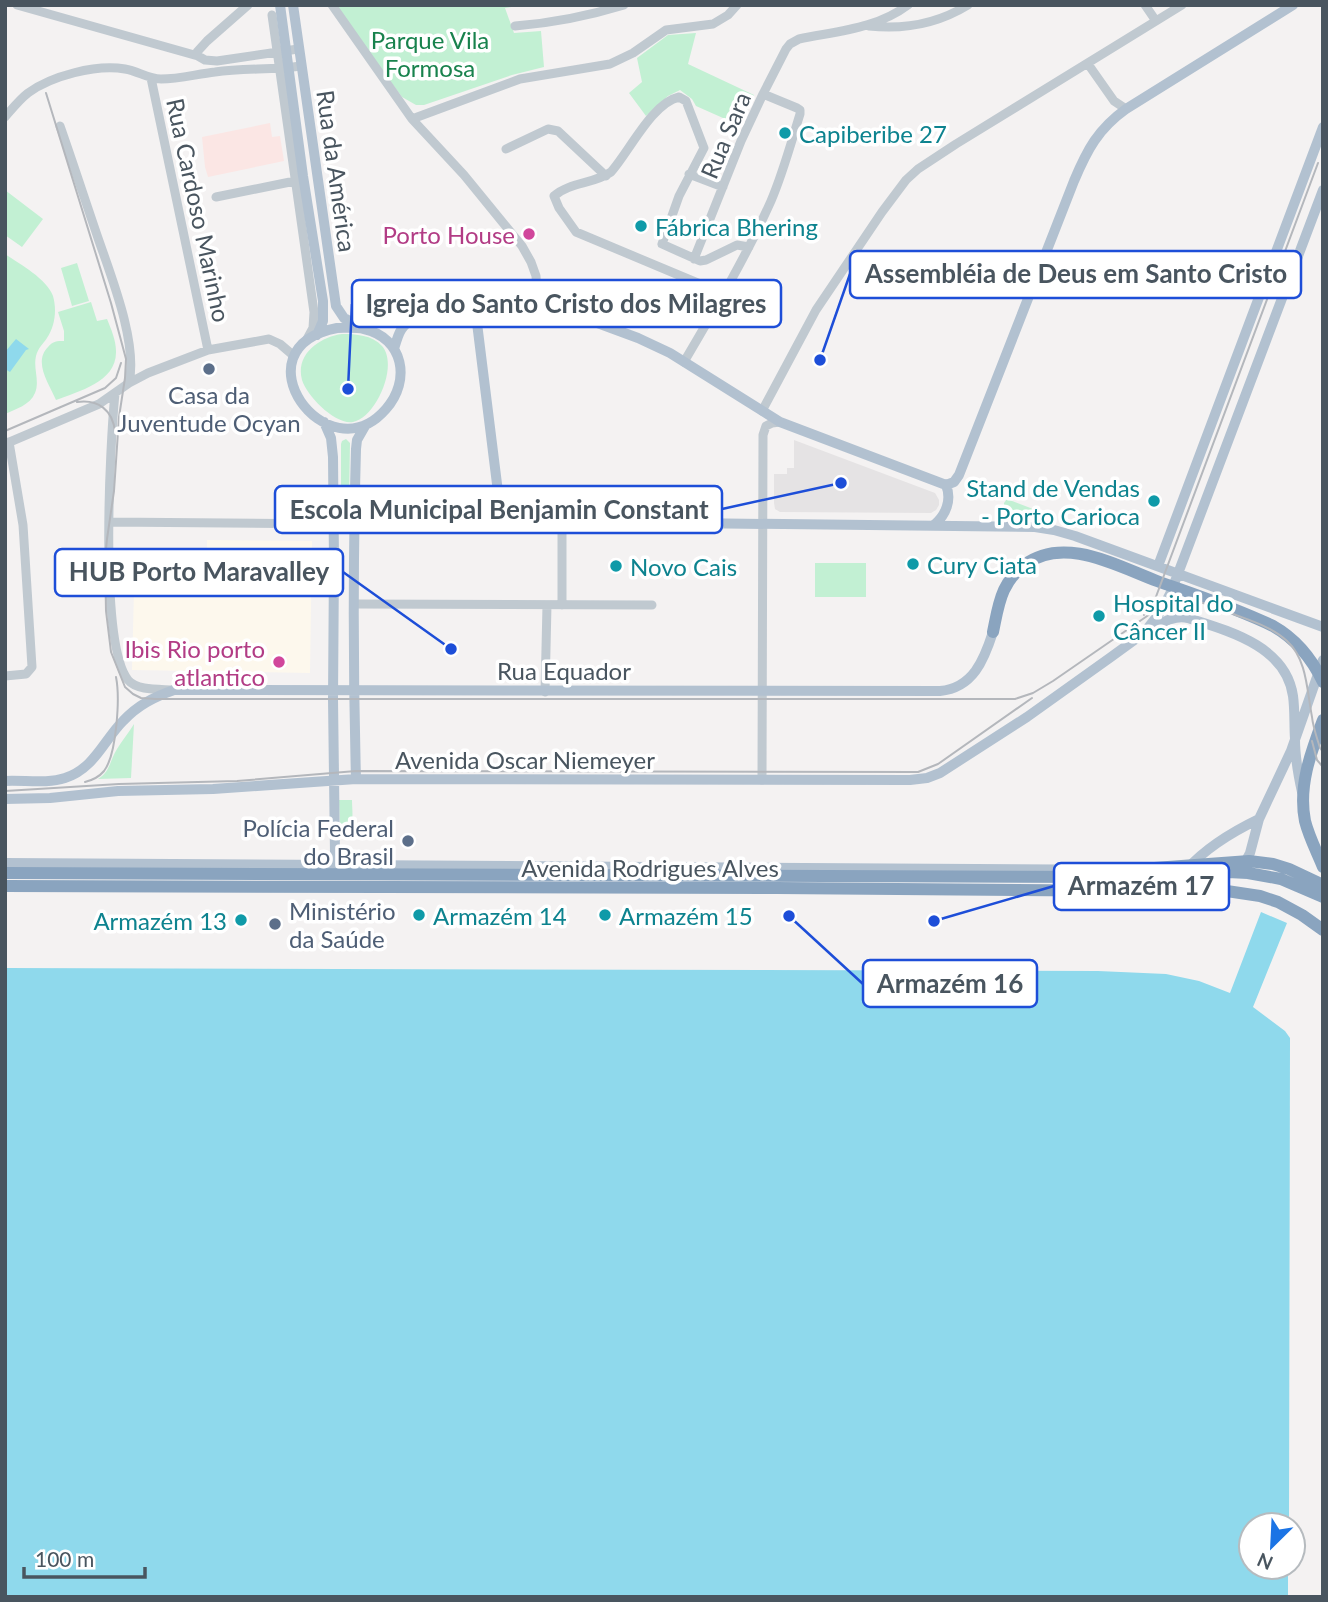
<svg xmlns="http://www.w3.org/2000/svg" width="1328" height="1602" viewBox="0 0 1328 1602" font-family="Lato,sans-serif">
  <rect width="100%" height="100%" fill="#f4f2f2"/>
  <path fill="#fdf8ed" d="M207 540 312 541 310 673 132 670 134 590 207 591Z"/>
  <path fill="#e5e3e4" d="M794 440 935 493 939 500V505L936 510 931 513 780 512 775 509 774 503V474H787V468H794Z"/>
  <path fill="#fbe6e4" d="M270 123 272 137 280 136 284 161 208 177 205 167 202 137Z"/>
  <path fill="#c2f0d3" d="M334 5H525L505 8 514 33 541 31 544 67 512 75 424 105H416L402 97Z
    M696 33 688 64 754 95 741 126 696 106 692 99 680 90 668 96 646 116 629 93 642 82 637 58 668 35Z
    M5 190 43 219 22 247 5 235Z
    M5 254C20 264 47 279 53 296 57 310 55 326 47 338 43 344 38 348 36 356 33 368 40 381 35 393 30 405 16 409 5 414Z
    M77 263 89 301 72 306 61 268Z
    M91 302 97 321 107 319C111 329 116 340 116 351 117 382 79 391 56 400 49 384 33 362 48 347 53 341 57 341 64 341V331L58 312Z
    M342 334C356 334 372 335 382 346 399 365 376 418 353 422 335 425 307 396 302 380 295 354 320 337 342 334Z
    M346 439 350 443 349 499H341V444L342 441Z
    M1007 499 1054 517 1004 513V503Z
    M815 563H866V597H815Z
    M134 724 131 778 98 779C110 772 110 760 117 749 122 741 129 732 134 724Z
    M339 800H352C352 810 355 826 346 832L342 831 340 827Z"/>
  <path fill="#8fd9ec" d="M16 339 29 349 26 350 10 372 5 369V352Z
    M1261 912 1287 923 1253 1007 1285 1031 1290 1038 1289 1525H1251V1567H1288V1597H5V968L1098 971 1166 974 1199 981 1230 993Z"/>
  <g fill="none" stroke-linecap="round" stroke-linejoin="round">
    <path stroke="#c0c9d0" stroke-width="9" d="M17 5 198 56 205 60 217 61 298 49
      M332 5 412 119 464 175 522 246 531 262 536 276 538 310
      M1145 5 1156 21
      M272 15 314 312 313 328 306 341
      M515 26C553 23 588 16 624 5
      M869 26C905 30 937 24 968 5
      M198 56 197 52 207 41 248 5
      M1088 64 1114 101 1126 109
      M151 78 208 350
      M5 117C12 109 19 100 28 93 51 76 96 64 125 69 138 71 148 79 161 79 179 79 197 74 215 72 243 68 272 70 301 66
      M412 119 520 79 610 64 633 53 666 30 713 24 728 15 737 5
      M60 126C73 163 85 200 98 238 111 276 138 343 129 383
      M506 149 548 129 558 131 606 176
      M689 174 723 187
      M216 197 295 181
      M694 259 741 141 763 94 786 49 790 44 799 39C837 31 876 29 908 5
      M724 294 576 232 559 208 554 196C570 182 594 184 611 172 629 152 652 103 679 97L686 101 704 148 679 196 662 244 700 261 706 260 737 245 749 247
      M684 362C715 309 746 257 771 201 783 173 791 143 800 114V110L797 108 763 94
      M115 393C110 444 99 643 128 680 137 691 160 689 174 690
      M762 411 816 310 882 212 906 180 918 169 956 144 1182 5
      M5 444 99 404 129 383 148 373 208 350 269 339 280 344 294 356
      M109 522 334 524
      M562 524V605
      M355 604 652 605
      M5 676 26 674 32 667 23 525 9 442
      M545 692 547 605
      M762 780 763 435 766 426 772 423 780 422"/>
    <path stroke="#b2c1d0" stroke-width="10" d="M280 5 303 176 323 301V321L317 335
      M293 5 336 306 344 318 364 329
      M476 315 502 524
      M337 328C346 328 355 327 364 329 404 338 411 381 386 409 327 477 234 348 337 328Z
      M394 349C398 335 401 322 417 319L538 310 560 313 592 321 638 338 670 353 780 422 946 485
      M946 485 954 482 959 475 1074 181C1087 150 1098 129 1126 109L1293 5
      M334 524 688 523 1035 527 1054 530 1075 536 1323 627
      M934 525C946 515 952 500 946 485
      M1158 566 1323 127
      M1149 630C1162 623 1173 615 1188 618 1229 631 1286 646 1293 696 1295 710 1294 725 1295 739 1295 757 1298 774 1302 792
      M356 779C353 669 353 559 356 449L357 440 365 426
      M5 781C25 780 47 784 65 778 94 769 104 740 123 721 138 705 154 697 174 690L940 691C973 688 984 660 993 632
      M5 799 50 798 118 791 213 789 356 779 910 780 927 778 940 773 1027 717 1111 657 1144 633 1161 611 1171 592 1323 190
      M5 863 1143 870
      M321 865 331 861 335 854 333 699 334 561 333 457 331 438 324 422
      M1243 866 1250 853 1259 819 1291 751 1323 660
      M1187 869C1206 848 1234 831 1259 819"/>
    <path stroke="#8aa4bf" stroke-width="12" d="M993 632C996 618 998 603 1004 590 1009 580 1016 571 1024 565 1064 535 1117 566 1157 581 1196 595 1236 608 1273 626 1296 639 1312 659 1323 682
      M1323 720C1311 752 1298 786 1305 821 1309 837 1317 852 1323 867
      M1141 869 1249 861 1273 864 1289 869 1323 885
      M5 873 1114 877 1228 872 1248 873 1281 879 1323 897
      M5 886 777 888 1152 891 1220 890 1260 896 1278 902 1302 915 1323 930"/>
    <path stroke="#b4b7bc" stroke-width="2" d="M46 93 111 303 126 359 125 378 119 417 114 491 107 539 105 559 106 611 111 652 125 687 133 694 141 698 156 699H1015L1033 693 1053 681 1166 603C1189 595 1207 604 1228 612 1248 620 1271 626 1287 641 1307 659 1307 691 1312 717 1313 727 1317 738 1320 748L1323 752
      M77 402C98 399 113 410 115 432
      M5 431 105 388 116 378 121 363
      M1144 615 1154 602 1318 163
      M1312 741 1317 760 1323 767
      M85 782C93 780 99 777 104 771 117 754 120 697 116 677
      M5 791 119 784 237 781 356 771 918 772 938 764 1032 698"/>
  </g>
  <g fill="#0f9aa8" stroke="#fff" stroke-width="2.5">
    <circle cx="785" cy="133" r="7"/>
    <circle cx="641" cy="226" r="7"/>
    <circle cx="1154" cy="501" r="7"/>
    <circle cx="913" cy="564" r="7"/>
    <circle cx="616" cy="566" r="7"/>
    <circle cx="1099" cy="616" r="7"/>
    <circle cx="419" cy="915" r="7"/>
    <circle cx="605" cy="915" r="7"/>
    <circle cx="241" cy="920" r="7"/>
  </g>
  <g fill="#d1479c" stroke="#fff" stroke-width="2.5">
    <circle cx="529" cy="234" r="7"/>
    <circle cx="279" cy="662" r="7"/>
  </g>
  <g fill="#5c6f8a" stroke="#fff" stroke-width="2.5">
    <circle cx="209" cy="369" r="7"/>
    <circle cx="408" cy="841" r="7"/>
    <circle cx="275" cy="924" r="7"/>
  </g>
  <g text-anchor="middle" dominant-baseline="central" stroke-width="7" stroke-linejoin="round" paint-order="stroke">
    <g font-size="24" fill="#18824d" stroke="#fff">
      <text x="430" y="39">Parque Vila<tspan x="430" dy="28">Formosa</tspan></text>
    </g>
    <g font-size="24" fill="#0d838f" stroke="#fff" text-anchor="start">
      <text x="799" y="133">Capiberibe 27</text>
      <text x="655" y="226">Fábrica Bhering</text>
      <text x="1140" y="487" text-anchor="end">Stand de Vendas<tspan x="1140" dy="28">- Porto Carioca</tspan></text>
      <text x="927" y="564">Cury Ciata</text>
      <text x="630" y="566">Novo Cais</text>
      <text x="1113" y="602">Hospital do<tspan x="1113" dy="28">Câncer II</tspan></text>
      <text x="433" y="915">Armazém 14</text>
      <text x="619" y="915">Armazém 15</text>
      <text x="227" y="920" text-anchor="end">Armazém 13</text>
    </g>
    <g font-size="24" fill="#49555f" stroke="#fff">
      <text transform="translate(725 135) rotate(-67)">Rua Sara</text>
      <text transform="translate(337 171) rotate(82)">Rua da América</text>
      <text transform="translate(199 210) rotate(78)">Rua Cardoso Marinho</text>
      <text x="564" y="670">Rua Equador</text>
      <text x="525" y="759">Avenida Oscar Niemeyer</text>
      <text x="650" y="867">Avenida Rodrigues Alves</text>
    </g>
    <g font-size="24" fill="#b23c85" stroke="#fff" text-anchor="end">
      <text x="515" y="234">Porto House</text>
      <text x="265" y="648">Ibis Rio porto<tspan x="265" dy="28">atlantico</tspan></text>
    </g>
    <g font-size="24" fill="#4e5e75" stroke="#fff">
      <text x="209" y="394">Casa da<tspan x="209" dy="28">Juventude Ocyan</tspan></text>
      <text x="394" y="827" text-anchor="end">Polícia Federal<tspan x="394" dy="28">do Brasil</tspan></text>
      <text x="289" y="910" text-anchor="start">Ministério<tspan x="289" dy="28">da Saúde</tspan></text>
    </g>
  </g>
  <path fill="none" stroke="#1d4ed8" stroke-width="2.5" d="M820 360L850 274M348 389L352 304M841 483L722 509M451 649L343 572M934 921L1054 886M789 916L863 984"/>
  <g fill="#1d4ed8" stroke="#fff" stroke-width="2.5">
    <circle cx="820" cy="360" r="7"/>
    <circle cx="348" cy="389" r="7"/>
    <circle cx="841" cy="483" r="7"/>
    <circle cx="451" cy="649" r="7"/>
    <circle cx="934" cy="921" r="7"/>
    <circle cx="789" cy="916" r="7"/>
  </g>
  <g fill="#fff" stroke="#1d4ed8" stroke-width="2.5">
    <rect x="850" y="251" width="451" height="47" rx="7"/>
    <rect x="352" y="280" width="429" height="47" rx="7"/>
    <rect x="275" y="486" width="447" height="47" rx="7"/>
    <rect x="55" y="549" width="288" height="47" rx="7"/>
    <rect x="1054" y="863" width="175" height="47" rx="7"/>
    <rect x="863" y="960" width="174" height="47" rx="7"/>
  </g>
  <g font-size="26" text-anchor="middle" font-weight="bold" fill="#49555f">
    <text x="1076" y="283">Assembléia de Deus em Santo Cristo</text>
    <text x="566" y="313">Igreja do Santo Cristo dos Milagres</text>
    <text x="499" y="519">Escola Municipal Benjamin Constant</text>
    <text x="199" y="581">HUB Porto Maravalley</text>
    <text x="1141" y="895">Armazém 17</text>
    <text x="950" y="993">Armazém 16</text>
  </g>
  <rect width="1328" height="1602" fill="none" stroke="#49555f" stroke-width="14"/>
  <g transform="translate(1272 1546) rotate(204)"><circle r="33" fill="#ffffff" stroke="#b6bbbf" stroke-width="2"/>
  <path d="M0-5L12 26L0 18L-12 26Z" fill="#1b74e5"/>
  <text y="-10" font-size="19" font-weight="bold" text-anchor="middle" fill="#49555f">N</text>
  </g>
  <path d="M24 1567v10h121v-10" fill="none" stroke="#49555f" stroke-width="3.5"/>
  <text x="35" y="1567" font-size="21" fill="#49555f" stroke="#ffffff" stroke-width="5" paint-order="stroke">100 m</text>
</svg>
